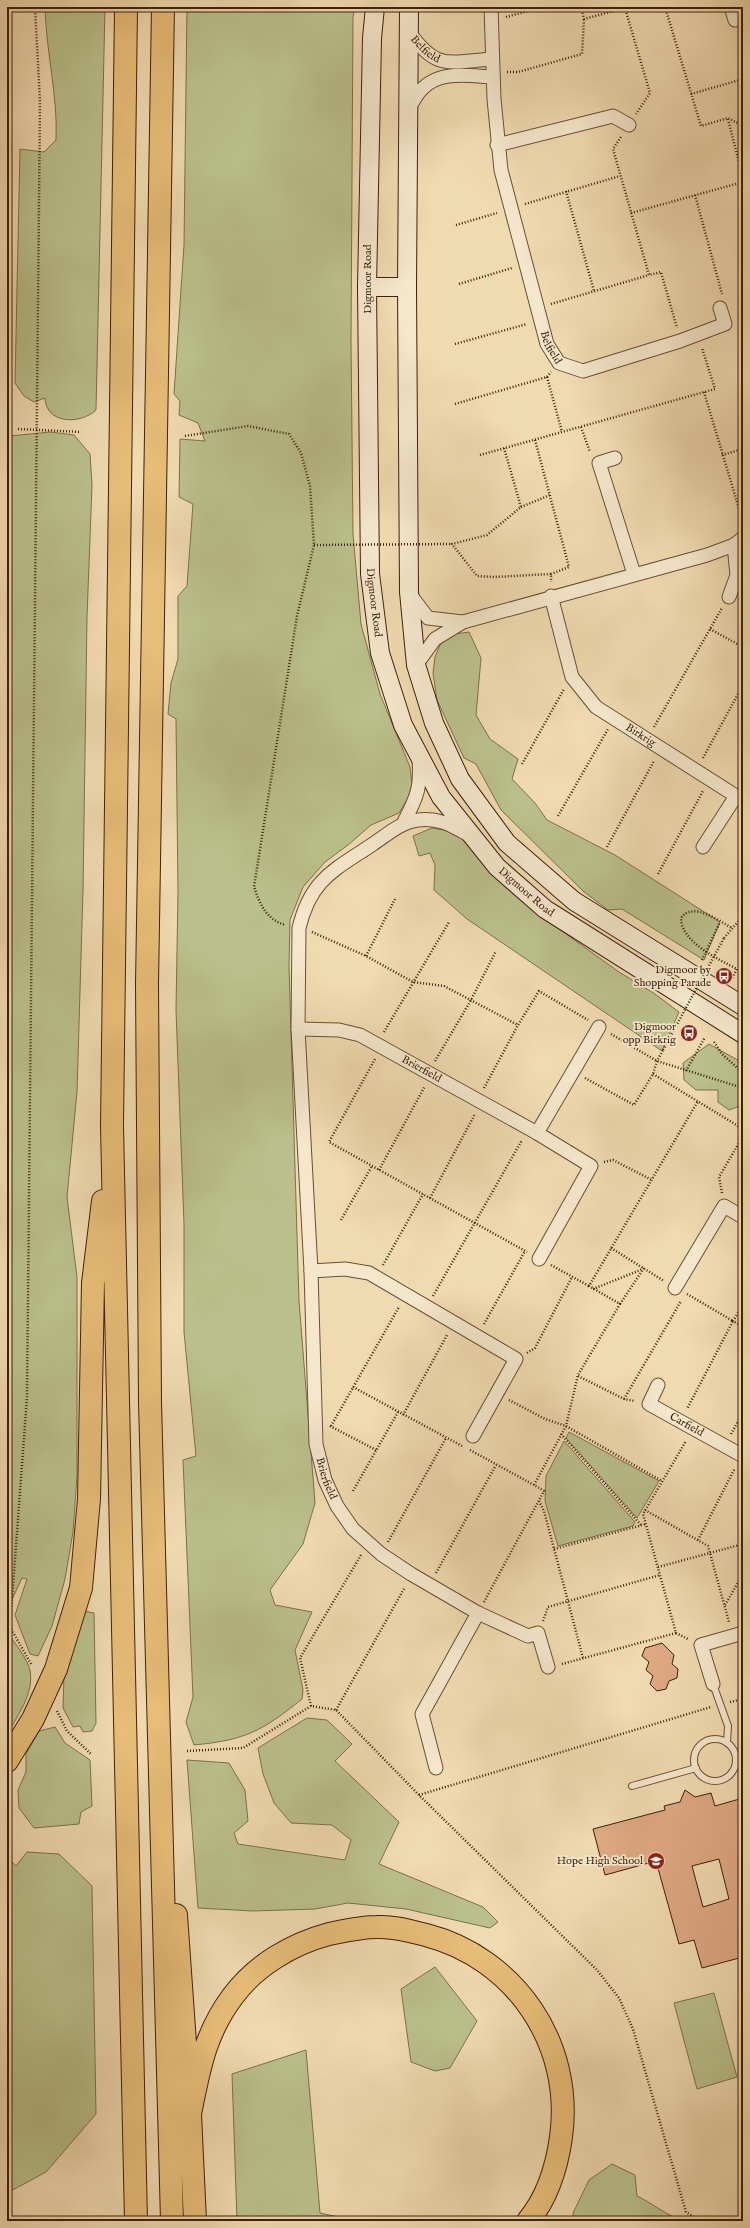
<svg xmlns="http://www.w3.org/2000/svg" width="750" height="2228" viewBox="0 0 750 2228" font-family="'IM FELL English',serif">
  <rect width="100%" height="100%" fill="#f0dab0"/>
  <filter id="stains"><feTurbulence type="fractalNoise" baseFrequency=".005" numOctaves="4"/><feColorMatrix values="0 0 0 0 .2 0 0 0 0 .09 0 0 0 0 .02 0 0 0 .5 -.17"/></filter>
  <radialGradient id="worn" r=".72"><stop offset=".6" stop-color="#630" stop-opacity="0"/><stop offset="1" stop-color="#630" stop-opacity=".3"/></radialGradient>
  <path fill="#bac08b" stroke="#7c704c" d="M45 7H105L96 410C80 425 46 424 45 398L34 402 24 396 15 383 20 149 44 152 56 140C58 95 46 52 45 7Z
    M187 7H355L353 17 351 341 353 534 361 624 380 694 410 767 412 785 408 798 399 813 371 825 348 845 325 862 303 887 290 920 289 966 299 1301 315 1503 303 1544 270 1590 275 1605 312 1612 295 1650 303 1690 302 1699C262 1731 246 1740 194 1745L186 1722 193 1697 183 1460 196 1456 184 1332V1224L176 1010 178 891 176 719 168 714 171 683 178 659V596L187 586 193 504 179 497 180 439 205 441 198 423 179 415 180 401 174 394 184 245Z
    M50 432 74 435 90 454 92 485 87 617 83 890 77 1092 67 1197 77 1277V1475L73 1532 65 1579 52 1626 38 1656 30 1654 15 1615 27 1579 22 1578 7 1610V539L10 436Z
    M469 632 481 658 476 715 490 739 518 759 512 779 535 803 547 820 615 855 720 922 704 960 622 909 608 910 583 891 501 810 476 764 464 758 437 700 433 673 435 657 441 643 455 634Z
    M432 828 455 832 544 918 619 972 655 994 679 1012 662 1051 467 919 434 890 435 865 430 853 419 856 413 836Z
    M709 1044 743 1063V1105L729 1110 718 1102V1090H696L684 1080 683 1063Z
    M569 1432 659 1481 637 1518 566 1438Z
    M564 1441 635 1522 633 1526 558 1546 545 1501 546 1476Z
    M83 1611 94 1613 96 1723 92 1731 83 1732 80 1726 73 1727 63 1708 64 1674Z
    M8 1633C14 1642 22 1652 27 1662 39 1686 19 1714 7 1734Z
    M307 1718 327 1720 352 1744 335 1761 399 1822 379 1864 483 1907 498 1922 490 1928 406 1909 348 1903 315 1909 253 1911 198 1908 187 1760 229 1763 245 1790 248 1821 234 1833 238 1844 345 1860 351 1840 332 1825 291 1823 274 1803 263 1774 258 1748Z
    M55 1727 65 1743 90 1760 92 1806 81 1812 79 1824 34 1828 19 1808 18 1790 26 1772V1754L39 1731Z
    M27 1852 59 1854 92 1886 96 2114 46 2172 7 2193V1857L16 1866Z
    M435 1967 477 2021 450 2068 435 2071 411 2062 401 1989Z
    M714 1993 737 2077 697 2089 674 2003Z
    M306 2050 320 2213 356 2221H237L232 2074Z
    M612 2164 635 2175 637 2196C654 2204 668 2217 685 2221H574L573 2213 589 2180Z"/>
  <path fill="#dea984" stroke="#3f1f0c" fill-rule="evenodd" d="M662 1643 674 1655 672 1664 678 1669 677 1678 669 1681 666 1689 657 1691 650 1684 653 1676 646 1670 649 1662 642 1656 645 1648Z
    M685 1790 695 1797 711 1793 715 1806 743 1798V1957L702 1968 694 1940 679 1944 656 1861 605 1875 593 1829 665 1810 664 1806 680 1802ZM719 1859 729 1899 703 1907 692 1866Z"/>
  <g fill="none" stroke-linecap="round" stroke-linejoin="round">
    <g stroke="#6b4e35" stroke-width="8">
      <path id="lane" d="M713 1684 728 1726 727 1743
        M694 1760a21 21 0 1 1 42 0a21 21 0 1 1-42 0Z
        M632 1786 696 1768"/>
    </g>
    <g stroke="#6b4e35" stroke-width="15">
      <g id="street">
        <path id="s1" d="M491 7 494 99 501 170 547 344 559 363 583 371 680 341 725 324 720 308"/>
        <path d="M731 7 735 20"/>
        <path id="s2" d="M409 32C437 71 448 62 492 59"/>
        <path d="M409 108C413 102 417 93 423 88 441 70 470 76 492 77"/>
        <path d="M497 145 613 116 629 125"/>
        <path d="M615 458 599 463 634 574"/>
        <path d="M409 593 428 618 463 622"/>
        <path id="s3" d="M551 596 572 677 596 707 736 796 703 847"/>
        <path d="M729 597 737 575 734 545"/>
        <path d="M416 665 435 639 463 622 707 555 734 545 743 538"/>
        <path d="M404 822C417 797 421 788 419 759"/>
        <path id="s4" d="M467 834C451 825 437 817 418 820 401 822 388 834 373 844 335 870 311 878 299 928L298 1029 311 1271 316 1444 325 1480 337 1506 353 1529 381 1554 411 1574 478 1613 528 1636 538 1633 548 1667"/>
        <path id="s5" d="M298 1029 339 1030 360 1035 537 1133 591 1166 539 1259"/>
        <path d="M537 1133 599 1027"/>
        <path d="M311 1271 345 1269 369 1273 516 1359 473 1436"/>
        <path d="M675 1288 724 1206 743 1217"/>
        <path id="s6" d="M658 1385 649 1404 743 1456"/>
        <path d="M713 1684 701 1645 743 1633"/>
        <path d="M436 1768 422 1714 478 1613"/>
      </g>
    </g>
    <g stroke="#3f1f0c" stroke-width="20">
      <g id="secondary">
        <path id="s7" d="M375 7 372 38 367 287 370 574 380 653 403 725 441 797 497 867 545 909 743 1034"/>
        <path d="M409 7 407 287 409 592 416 665 434 723 460 779 507 843 574 901 743 1006"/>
        <path d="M367 287H407"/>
      </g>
    </g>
    <g stroke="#3f1f0c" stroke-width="24">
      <path id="highway" d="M126 7 112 1126 136 2221
        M163 7 147 984 150 1402 172 2221
        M7 1761 33 1719 56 1669 81 1588 89 1499 93 1283 103 1201
        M176 1915 190 2114 195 2221
        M190 2114C199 2069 205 2033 233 1996 256 1965 292 1944 329 1934 344 1931 361 1927 377 1927 393 1926 410 1931 426 1935 515 1958 574 2044 561 2137 557 2166 547 2198 528 2221"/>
    </g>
    <path stroke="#3f1f0c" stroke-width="2.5" stroke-dasharray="1 2" stroke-linecap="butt" d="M581 7 584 19 625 8 650 93 636 114
      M665 7 701 126 728 118 743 126
      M506 17 542 7
      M507 72H518L582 54 584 19
      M691 94 743 79
      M728 119 743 178
      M621 137 613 149 649 275 661 272 677 328
      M566 191 594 291
      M695 195 722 294
      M525 204 620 176
      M631 213 743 182
      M456 225 497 213
      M459 284 512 268
      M551 304 649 275
      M455 344 527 324
      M547 377 562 432
      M704 392 743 522
      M455 404 547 377 551 372
      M581 427 590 452
      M18 429 81 432
      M185 436 248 426 289 434 301 453 310 486 314 545 297 616 254 887C260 904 266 920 286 925
      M535 440 569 567 551 574
      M504 448 521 507 487 535 452 544 477 576 494 577 551 574V582
      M480 455 715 389 702 348
      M722 455 743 449
      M521 507 550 495
      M710 629 743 647
      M654 727 722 608
      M703 758 743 685
      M522 764 564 689
      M558 816 608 729
      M607 847 654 761
      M658 874 703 791
      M312 932 366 956 413 982 444 986 518 1025 539 991 588 1020
      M724 938 743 916
      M366 956 395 899
      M702 960 720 922
      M732 978 737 969C718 959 681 942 681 918 693 901 719 921 732 928
      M384 1032 449 922
      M611 1034 657 1061 743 1088
      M714 1042 722 1054 743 1073
      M375 1059 329 1142 527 1252
      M435 1061 471 1000 496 951
      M686 1071 705 1037
      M653 1074 743 1129
      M585 1078 634 1105 653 1074 657 1061 663 1050
      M484 1088 518 1025
      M604 1162 613 1160 652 1180
      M379 1170 425 1086
      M722 1193 719 1177 743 1136
      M430 1198 475 1114
      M341 1220 372 1166
      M611 1248 664 1281
      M383 1265 423 1194
      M551 1265 589 1286
      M593 1289 643 1269
      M687 1294 733 1321 687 1409
      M433 1296 522 1140
      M620 1304 644 1268
      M743 1305 733 1321 743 1327
      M484 1324 525 1251
      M527 1353 535 1348 572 1277
      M578 1376 624 1399 635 1401
      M353 1387 462 1446
      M624 1399 681 1301
      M509 1400 545 1419 566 1426 662 1481
      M403 1415 447 1335
      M330 1426 376 1450
      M331 1426 399 1307
      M561 1434 641 1525
      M731 1434 743 1413
      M470 1450 534 1485
      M353 1491 398 1412
      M539 1501 544 1511 583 1658
      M645 1510 708 1546 729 1622
      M698 1540 735 1468
      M388 1542 446 1438
      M554 1549 646 1524
      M658 1567 743 1544
      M436 1573 496 1465
      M484 1602 544 1491 534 1485 566 1426 578 1375 620 1304 589 1286 698 1101
      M725 1605 743 1574
      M543 1621 548 1607 660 1575
      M676 1633 688 1639
      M31 1664 10 1627 27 1397 40 102 35 7
      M562 1664 676 1633 643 1514 686 1441
      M730 1702 743 1699
      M311 1706 300 1658 361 1555
      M336 1710 405 1587
      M57 1711 67 1731 92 1755
      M187 1751 243 1748 311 1706 336 1710 419 1795 597 1970 619 1998 633 2029 686 2212 700 2221
      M419 1795 711 1707"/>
    <use href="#lane" stroke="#f5e7cc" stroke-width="6"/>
    <use href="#street" stroke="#f5e7cc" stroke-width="13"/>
    <use href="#secondary" stroke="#f5e7cc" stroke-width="18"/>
    <use href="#highway" stroke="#e8bd78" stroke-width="22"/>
    <path stroke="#3f1f0c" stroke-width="2.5" stroke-dasharray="1 2" stroke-linecap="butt" d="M314 545 452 544
      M663 1050 724 938"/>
  </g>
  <defs>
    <g id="bus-disc" transform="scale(0.9)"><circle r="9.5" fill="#8f2418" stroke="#f5e7cc"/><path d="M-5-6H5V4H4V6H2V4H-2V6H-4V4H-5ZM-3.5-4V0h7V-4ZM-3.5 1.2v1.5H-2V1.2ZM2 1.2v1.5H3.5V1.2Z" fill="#fff"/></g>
    <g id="school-disc" transform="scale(0.9)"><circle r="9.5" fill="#8f2418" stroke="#f5e7cc"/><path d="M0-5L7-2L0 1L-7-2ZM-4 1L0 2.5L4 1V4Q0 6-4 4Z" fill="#fff"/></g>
  </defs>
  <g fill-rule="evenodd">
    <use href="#bus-disc" x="724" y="976"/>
    <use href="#bus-disc" x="689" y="1033"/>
    <use href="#school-disc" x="656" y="1861"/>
  </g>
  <g text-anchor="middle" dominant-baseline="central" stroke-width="3.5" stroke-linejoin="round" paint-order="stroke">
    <g font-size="11" fill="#3f1f0c" stroke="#f5e7cc">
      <text stroke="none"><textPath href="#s2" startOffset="24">Belfield</textPath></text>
      <text transform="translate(368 279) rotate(-90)">Digmoor Road</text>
      <text stroke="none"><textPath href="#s1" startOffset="348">Belfield</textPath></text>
      <text stroke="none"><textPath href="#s7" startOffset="596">Digmoor Road</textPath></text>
      <text stroke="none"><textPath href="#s3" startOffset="175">Birkrig</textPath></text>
      <text stroke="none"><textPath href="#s7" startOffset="932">Digmoor Road</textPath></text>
      <text stroke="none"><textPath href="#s5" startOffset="133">Brierfield</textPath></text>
      <text stroke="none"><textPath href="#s6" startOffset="64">Carfield</textPath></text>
      <text stroke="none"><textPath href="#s4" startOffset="772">Brierfield</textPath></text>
    </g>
    <g font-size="11" fill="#3f1f0c" stroke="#f5e7cc" text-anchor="end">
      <text x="711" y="970">Digmoor by<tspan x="711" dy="13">Shopping Parade</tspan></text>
      <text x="676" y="1027">Digmoor<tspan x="676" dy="13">opp Birkrig</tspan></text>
      <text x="643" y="1861">Hope High School</text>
    </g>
  </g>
  <rect width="750" height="2228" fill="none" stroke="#f0dab0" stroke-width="24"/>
  <rect x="8" y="8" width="734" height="2212" fill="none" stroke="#3f1f0c" stroke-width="2"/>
  <rect x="12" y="12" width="726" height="2204" fill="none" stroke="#3f1f0c"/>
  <rect width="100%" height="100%" filter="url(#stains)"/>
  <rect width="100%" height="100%" fill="url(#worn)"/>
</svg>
